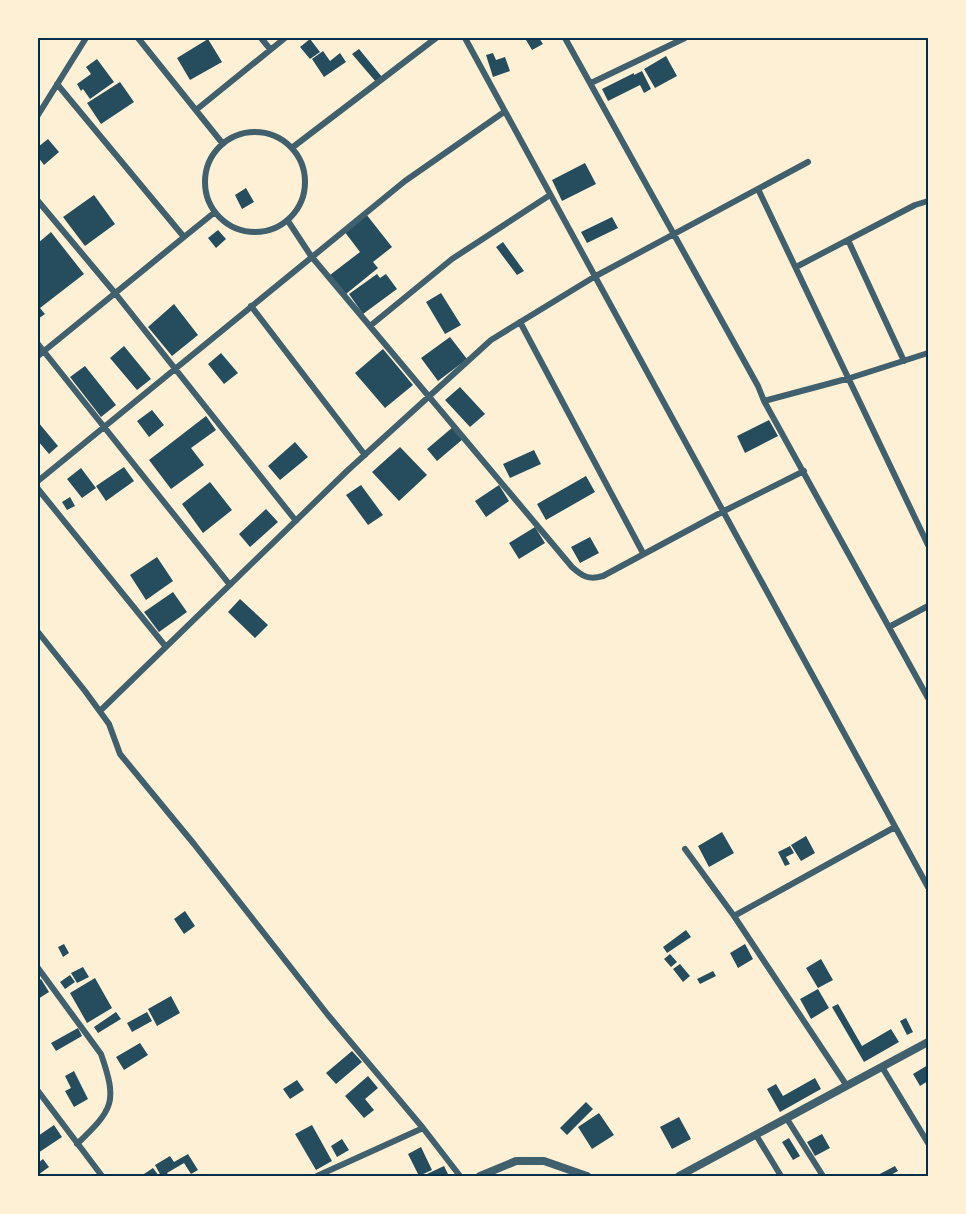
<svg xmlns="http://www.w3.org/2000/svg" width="966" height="1214" viewBox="0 0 966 1214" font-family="'Sofia Sans Condensed',sans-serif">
  <rect width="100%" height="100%" fill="#fdf0d5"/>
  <path fill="#264d5e" d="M530 38H539L543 44 532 50 526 40Z
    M208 39 222 62 190 80 177 58Z
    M310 39 320 52 310 59 300 47Z
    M359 49 382 77 376 82 352 54Z
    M323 51 330 61 340 53 346 62 324 77 312 59Z
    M493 53 496 60 505 57 510 71 493 77 486 55Z
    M666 56 677 76 655 88 644 69Z
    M97 59 114 82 90 99 83 89 81 91 77 84 91 74 86 67Z
    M642 71 651 89 644 93 640 85 608 101 602 89 634 73V75Z
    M120 82 134 102 101 124 87 103Z
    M48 139 59 152 44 165 38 157V147Z
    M585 163 596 184 562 201 552 180Z
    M246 188 254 202 242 209 235 195Z
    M94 195 115 224 85 246 63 217Z
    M366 214 392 247 373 262 378 268 346 294 330 275 360 252 344 231Z
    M612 217 618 228 587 243 581 232Z
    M218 230 226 239 216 248 208 238Z
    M51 232 84 274 40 308 45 314 38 319V243Z
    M503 242 524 271 517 275 496 247Z
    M377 274 380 278 386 274 397 289 363 314 349 294Z
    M441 293 461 325 445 334 426 302Z
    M174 304 198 335 172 356 148 327Z
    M450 337 467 359 438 381 421 358Z
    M124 346 151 379 137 390 110 358Z
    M383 349 413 385 385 408 355 373Z
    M221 353 238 373 224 384 208 364Z
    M85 366 116 405 101 417 70 377Z
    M460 387 485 414 470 427 445 400Z
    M152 410 164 425 149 437 137 421Z
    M206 416 216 430 191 448 204 465 171 489 149 460Z
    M769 420 778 436 745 453 737 436Z
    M38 422 58 446 49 454 38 441Z
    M453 427 463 439 437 461 427 449Z
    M295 442 308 457 280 480 268 466Z
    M400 447 427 475 399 501 372 472Z
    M534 450 541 464 510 478 503 464Z
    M124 467 134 481 106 501 96 486Z
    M81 468 96 488 82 498 67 479Z
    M586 476 595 492 546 520 537 504Z
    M210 482 232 510 203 533 182 504Z
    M361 485 383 515 368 525 346 495Z
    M499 485 509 501 486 517 475 501Z
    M70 497 75 506 67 510 62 502Z
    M266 509 278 522 250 547 239 534Z
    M535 527 545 543 519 559 509 543Z
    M590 537 599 553 580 563 571 547Z
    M157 557 173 581 146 600 130 575Z
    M173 592 187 612 159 632 144 612Z
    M240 599 268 625 255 638 228 612Z
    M722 832 734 853 709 867 698 846Z
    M806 836 815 853 801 861 791 845Z
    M790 846 794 853 786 857 790 864 785 866 778 852Z
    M185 911 195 926 184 934 174 919Z
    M686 930 691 937 667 953 663 947Z
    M64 944 69 953 63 957 58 947Z
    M745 944 753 959 738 968 730 953Z
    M670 954 677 962 671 967 664 959Z
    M821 959 833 980 818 988 806 968Z
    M680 964 690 976 683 982 673 969Z
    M83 967 89 977 77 983 71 973Z
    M713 971 716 976 700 984 697 979Z
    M70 975 75 982 65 989 60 982Z
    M95 978 112 1008 87 1023 70 993Z
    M41 979 49 992 38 999V981Z
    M818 989 829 1008 811 1019 800 999Z
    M171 996 180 1013 157 1026 148 1009Z
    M838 1004 862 1046 891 1029 899 1042 864 1062 832 1007Z
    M116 1012 121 1019 98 1033 94 1027Z
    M147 1012 152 1021 132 1032 127 1023Z
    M906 1018 913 1032 907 1035 900 1021Z
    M78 1028 82 1036 56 1051 51 1043Z
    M140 1043 148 1055 124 1070 116 1057Z
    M352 1051 362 1062 336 1084 326 1073Z
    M928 1065V1081L920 1086 913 1074Z
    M74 1071 88 1099 74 1107 65 1091 71 1088 65 1076Z
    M368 1076 378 1088 365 1099 374 1110 364 1118 345 1096Z
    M815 1078 821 1089 780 1112 767 1089 776 1084 783 1096Z
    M297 1080 304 1090 290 1099 283 1089Z
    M586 1102 593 1109 567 1135 560 1128Z
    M599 1113 614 1135 592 1149 578 1127Z
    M679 1117 691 1139 672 1149 660 1127Z
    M54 1125 62 1137 38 1153V1136Z
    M312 1125 332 1161 316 1170 295 1134Z
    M822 1134 830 1148 815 1156 807 1142Z
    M789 1138 800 1156 793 1160 782 1142Z
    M342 1139 349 1150 337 1157 331 1146Z
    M421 1147 432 1170 419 1176 408 1154Z
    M188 1154 198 1170 191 1174 184 1163 167 1173 169 1176H161L155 1165 170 1156 174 1162Z
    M43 1159 49 1167 38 1175V1163Z
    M444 1166 449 1176H428L427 1174Z
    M895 1166 898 1171 889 1176H876Z
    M153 1168 159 1176H141Z"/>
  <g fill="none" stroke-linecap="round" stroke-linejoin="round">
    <path stroke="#3f606c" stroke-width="6" d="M138 38 223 144
      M261 38 270 49
      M465 38 928 887
      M565 38 758 386 764 401 928 698
      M591 83 685 38
      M57 84 184 237 215 212
      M196 110 285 38
      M38 115 86 38
      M205 182a50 50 0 1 1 100 0a50 50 0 1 1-100 0Z
      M293 147 436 38
      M758 189 928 545
      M38 201 115 293 296 521
      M288 221 311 256 572 567C583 577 589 580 603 576L722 512 804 471
      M848 240 904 361
      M796 267 915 205 928 201
      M251 306 365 455
      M520 322 643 553
      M370 326 452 259 550 195
      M38 344 230 585
      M38 356 184 237
      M764 401 850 378 928 353
      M38 481 405 181 504 112
      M38 489 166 647
      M889 627 928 606
      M38 632 85 691 109 724 120 754 194 844 328 1015 423 1128 460 1176
      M100 711 347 471 491 340 594 277 808 162
      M685 849 734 916
      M38 968 101 1054C118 1103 113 1109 77 1144
      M882 1067 928 1143
      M847 1086 734 916 895 827
      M38 1091 102 1176
      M787 1119 823 1176
      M756 1135 781 1176
      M317 1176 423 1128"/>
    <path stroke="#3f606c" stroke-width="8" d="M480 1176 516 1161H544L587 1176
      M679 1176 928 1042"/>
  </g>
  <rect width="966" height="1214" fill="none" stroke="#fdf0d5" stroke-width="78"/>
  <rect x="39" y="39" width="888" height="1136" fill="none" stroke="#003049" stroke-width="2"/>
</svg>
